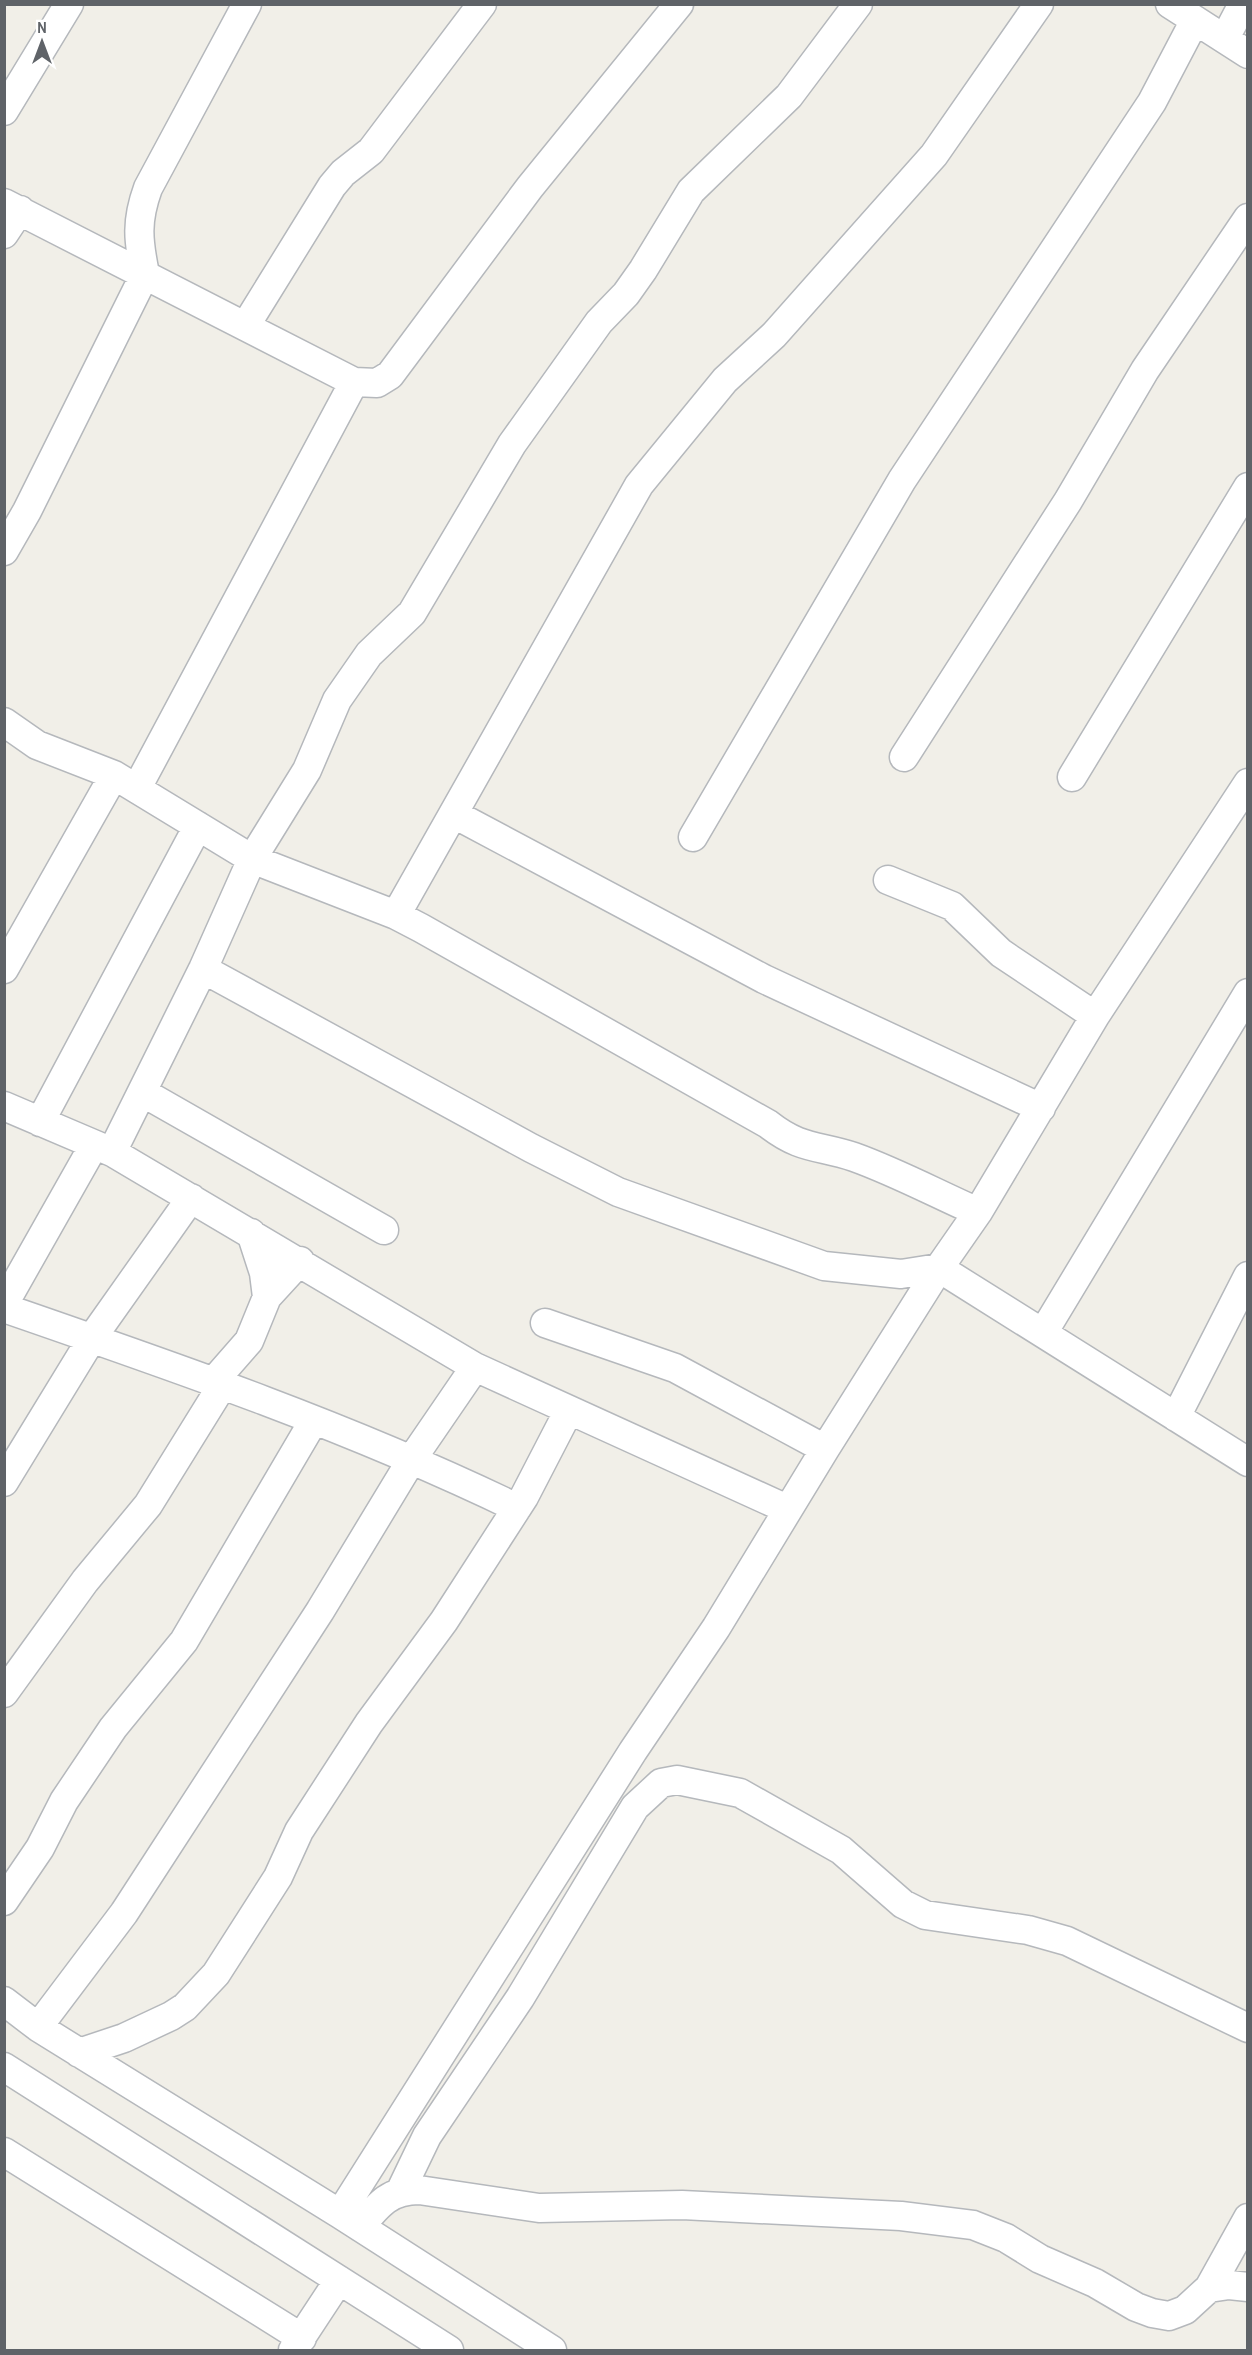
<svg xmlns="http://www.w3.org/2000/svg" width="1252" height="2355" font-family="'Archivo Narrow',sans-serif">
  <rect width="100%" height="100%" fill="#f1efe8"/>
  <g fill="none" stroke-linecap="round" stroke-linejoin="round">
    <!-- minor casing -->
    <g stroke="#b5b8bc" stroke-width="31">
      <path id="minor" d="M 1170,4 L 1248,54
        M 1225,38 L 1243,4
        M 4,111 L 69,4
        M 4,203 L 354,382 L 377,383 L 390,375 L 530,187 L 679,4
        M 4,234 L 20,210
        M 246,325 L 332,186 L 343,173 L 371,151 L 482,4
        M 4,551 L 27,511 L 145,274 C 138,240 136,221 148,188 L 247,4
        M 4,722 L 37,745 L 114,775 L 252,859 L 396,915 L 421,928 L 768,1124 C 801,1150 818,1145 854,1157 C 896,1172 937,1194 978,1212
        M 904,757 L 1068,501 L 1145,370 L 1248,218
        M 1072,777 L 1248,487
        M 137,788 L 354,382
        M 454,814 L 764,979 L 1041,1108
        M 693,837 L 902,480 L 1152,102 L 1195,20
        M 888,880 L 952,906 L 1001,953 L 1095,1016
        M 396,915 L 639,485 L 725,380 L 774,335 L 934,155 L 1039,4
        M 4,969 L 114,775
        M 203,969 L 531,1148 L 618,1192 L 824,1266 L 901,1274 L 939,1268 L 1248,1462
        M 142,1092 L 384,1230
        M 4,1106 L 112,1152 L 475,1367 L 787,1509
        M 40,1122 L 198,826
        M 112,1152 L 203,969 L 252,859 L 307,770 L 337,700 L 369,654 L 412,613 L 512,444 L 599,322 L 626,294 L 643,270 L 691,191 L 789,96 L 858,4
        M 251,1233 L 264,1273 L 267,1297
        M 4,1304 L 94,1145
        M 4,1308 C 178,1368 352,1428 517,1508
        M 545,1323 L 675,1368 L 825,1449
        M 1043,1333 L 1248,993
        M 214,1381 L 249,1341 L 267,1297 L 300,1261
        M 1176,1417 L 1248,1276
        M 4,1482 L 92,1338 L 191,1198
        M 4,1693 L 85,1581 L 148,1505 L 223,1384
        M 4,1901 L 40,1848 L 64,1801 L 113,1728 L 184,1641 L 314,1420
        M 4,2001 L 38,2027 L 340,2214 L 552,2350
        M 38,2027 L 124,1913 L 320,1611 L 412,1459 L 475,1367
        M 79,2053 L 124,2038 L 171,2016 L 185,2007 L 216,1974 L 278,1877 L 299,1831 L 369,1723 L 444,1621 L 524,1497 L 569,1410
        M 4,2067 L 449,2350
        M 4,2152 L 302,2338
        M 401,2190 L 427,2136 L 520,1998 L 635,1807 L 661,1783 L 677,1780 L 740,1793 L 841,1850 L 903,1904 L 925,1915 L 1028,1930 L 1067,1941 L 1248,2028
        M 340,2214 L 633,1751 L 716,1628 L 825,1449 L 939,1268 L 978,1212 L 1095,1016 L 1248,783
        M 360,2227 C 378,2205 389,2190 419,2190 L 539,2208 L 682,2205 L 901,2216 L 973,2225 L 1006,2238 L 1040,2259 L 1095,2283 L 1136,2307 L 1152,2313 L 1169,2316 L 1185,2310 L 1209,2288 L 1248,2218
        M 1209,2288 L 1229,2285 L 1248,2287
        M 293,2350 L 339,2280"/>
    </g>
    <!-- minor -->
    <use href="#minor" stroke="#fff" stroke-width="28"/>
  </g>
  <!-- border -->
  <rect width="1252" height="2355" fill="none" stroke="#5f6368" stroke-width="12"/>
  <!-- north arrow -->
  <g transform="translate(42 42)" stroke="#ffffff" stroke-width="4.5" paint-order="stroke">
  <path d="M0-4.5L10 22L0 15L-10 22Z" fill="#5f6368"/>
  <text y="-9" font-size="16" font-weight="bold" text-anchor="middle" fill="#5f6368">N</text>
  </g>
</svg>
